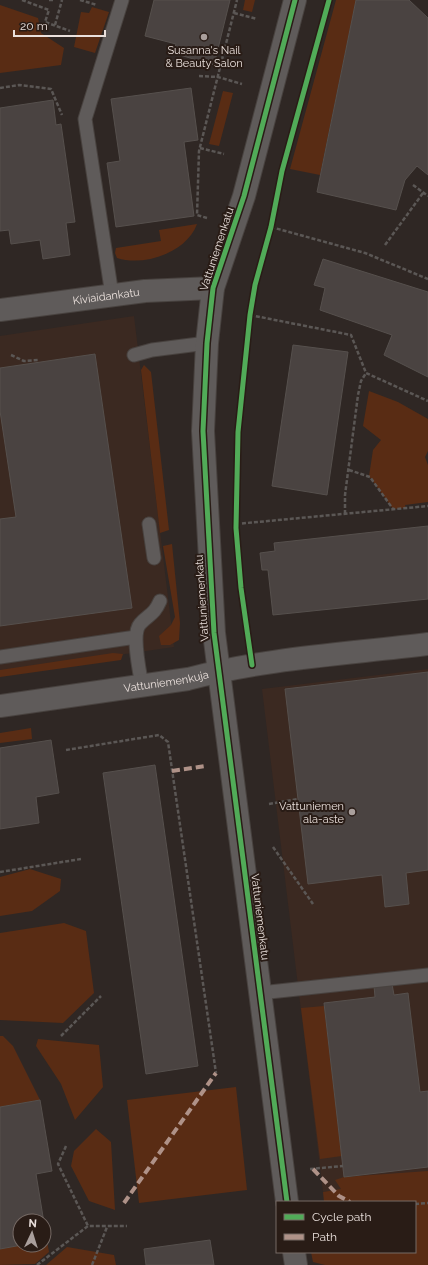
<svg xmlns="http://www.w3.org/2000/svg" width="428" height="1265" font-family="Raleway,sans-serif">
  <rect width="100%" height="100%" fill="#2f2724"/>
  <!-- built -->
  <path fill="#3b2921" d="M 134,316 L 174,647 L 0,672 L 0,336 Z
    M 428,669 L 428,1179 L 323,1192 L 262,689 Z"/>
  <!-- green -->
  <path fill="#592c14" d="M 245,0 L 255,0 L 252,12 L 243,10 Z
    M 336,0 L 356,0 L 320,175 L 290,169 Z
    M 0,5 L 38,18 L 41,33 L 64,48 L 61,65 L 0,73 Z
    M 92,7 L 109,12 L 95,53 L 74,47 L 81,12 L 89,13 Z
    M 223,91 L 233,93 L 219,146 L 209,144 Z
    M 197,224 C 187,252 145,267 117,258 L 115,253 L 116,248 L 161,241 L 159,230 Z
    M 144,365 L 151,372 L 169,530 L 160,533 L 141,370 Z
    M 369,391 L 398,402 L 428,419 L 428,451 L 425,457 L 428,465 L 428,502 L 405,505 L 406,508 L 393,509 L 369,476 L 373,450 L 381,440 L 363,426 Z
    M 172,544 L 180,623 L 179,640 L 170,645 L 161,645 L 159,636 L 171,625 L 175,617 L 163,546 Z
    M 113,653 L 123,654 L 121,660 L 0,677 L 0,670 Z
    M 31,728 L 32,739 L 0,743 L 0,733 Z
    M 30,869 L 61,879 L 60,891 L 32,911 L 0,916 L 0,877 Z
    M 64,923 L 86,931 L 94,993 L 63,1023 L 0,1020 L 0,933 Z
    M 324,1006 L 342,1156 L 320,1159 L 301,1008 Z
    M 0,1036 L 3,1036 L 13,1046 L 40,1100 L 0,1107 Z
    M 38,1039 L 99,1045 L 103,1087 L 75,1120 L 61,1084 L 36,1046 Z
    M 236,1087 L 247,1190 L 139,1203 L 127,1100 Z
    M 96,1129 L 111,1142 L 115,1210 L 89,1201 L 71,1166 L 74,1151 Z
    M 428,1171 L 428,1265 L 325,1265 L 313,1262 L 311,1252 L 415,1252 L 415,1202 L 324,1202 L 323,1192 L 341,1189 L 335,1180 L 344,1177 Z
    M 44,1241 L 47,1241 L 49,1252 L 35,1264 L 0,1265 L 0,1249 L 22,1245 L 44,1245 Z
    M 67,1247 L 114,1255 L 116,1265 L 46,1265 Z"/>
  <!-- building -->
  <path fill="#4a4341" stroke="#56504d" d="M 154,0 L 230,0 L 214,65 L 173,53 L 176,44 L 145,36 Z
    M 356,0 L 409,0 L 428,18 L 428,175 L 417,166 L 405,180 L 396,210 L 317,192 Z
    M 191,88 L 198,140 L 184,142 L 194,216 L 116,227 L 107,163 L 120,161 L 111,99 Z
    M 53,100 L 56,125 L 61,124 L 75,222 L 66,223 L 70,255 L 43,259 L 40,240 L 11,244 L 9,230 L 0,231 L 0,108 Z
    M 323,259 L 428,292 L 428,377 L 384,355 L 392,335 L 320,310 L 325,288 L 314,285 Z
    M 293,345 L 348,352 L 327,495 L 272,486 Z
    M 95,354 L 132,608 L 0,626 L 0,519 L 16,517 L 0,411 L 0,368 Z
    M 428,526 L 428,599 L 273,615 L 268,570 L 262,570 L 260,553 L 275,551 L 274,543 Z
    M 428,672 L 428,870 L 406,873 L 409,904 L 385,907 L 382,875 L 308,884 L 285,689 Z
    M 51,740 L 59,793 L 36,797 L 39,823 L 0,829 L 0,748 Z
    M 155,765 L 198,1066 L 146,1074 L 103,773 Z
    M 392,984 L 394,995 L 408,993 L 420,1092 L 428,1091 L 428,1167 L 344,1177 L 324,1003 L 375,997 L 374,986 Z
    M 40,1100 L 52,1171 L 36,1174 L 47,1241 L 44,1241 L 44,1221 L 20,1221 L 20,1245 L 22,1245 L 0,1249 L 0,1107 Z
    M 210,1240 L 214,1265 L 146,1265 L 144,1249 Z"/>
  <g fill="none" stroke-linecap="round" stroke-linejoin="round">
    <!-- service casing -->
    <g stroke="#48423f" stroke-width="15">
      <path id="service" d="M 112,295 L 85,119 L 122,0
        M 134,355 L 152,350 L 207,343
        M 149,524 L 154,558
        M 0,657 L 136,637
        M 142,686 C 140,673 131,634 140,624 C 149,614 154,615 160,601
        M 260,993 L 428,975"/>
    </g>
    <!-- minor casing -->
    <g stroke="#48423f" stroke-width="24">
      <g id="minor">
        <path id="s1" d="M 0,310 L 145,291 L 213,288"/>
        <path id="s2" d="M 0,706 L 188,679 C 266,658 348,654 428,644"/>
      </g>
    </g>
    <!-- tertiary casing -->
    <g stroke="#48423f" stroke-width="24">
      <path id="tertiary" d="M 287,1202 L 214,633 L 203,431 L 207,343 L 213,288 L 244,196 L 295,0
        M 294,1252 L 296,1265"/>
    </g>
    <!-- path -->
    <path stroke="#5b5755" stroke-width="2.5" stroke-dasharray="4 2" stroke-linecap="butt" d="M 22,0 L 49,10 L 45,22 L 70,31
      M 49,0 L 53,0
      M 80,0 L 97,5
      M 234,13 L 257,19
      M 55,25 L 62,0
      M 199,76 L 218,77 L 242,84
      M 0,88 L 19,85 L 51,89 L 62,115
      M 200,148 L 224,154
      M 413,185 L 428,196
      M 207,218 L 197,215 L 199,151 L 237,0
      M 271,227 L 365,253 L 428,279
      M 385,245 L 423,193
      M 250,315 L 351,335 L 366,373 L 428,401
      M 11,355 L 24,361 L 39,360
      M 349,470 L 370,477 L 393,509
      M 345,514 L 345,495 L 358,395 L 361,381 L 366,373
      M 236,524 L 428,506
      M 66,750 L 159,735 L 168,742 L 216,1073
      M 269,804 L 298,799
      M 273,847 L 313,904
      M 0,872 L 81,859
      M 61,1036 L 101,996
      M 66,1146 L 58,1164 L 88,1226
      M 310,1169 L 343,1166
      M 415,1204 L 428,1203
      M 37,1265 L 88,1226 L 127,1226
      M 92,1265 L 107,1227"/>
    <!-- service -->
    <use href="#service" stroke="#5f5b5a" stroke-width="13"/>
    <!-- minor -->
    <use href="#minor" stroke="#5f5b5a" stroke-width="22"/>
    <!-- tertiary -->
    <use href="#tertiary" stroke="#5f5b5a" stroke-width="22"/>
    <!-- quiet -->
    <path stroke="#af9288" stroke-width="4" stroke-dasharray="8 4" stroke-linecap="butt" d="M 172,771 L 206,766
      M 313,1169 L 339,1196 L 350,1202
      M 124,1203 L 216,1073"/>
    <!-- cycleway casing -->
    <g stroke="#291c16" stroke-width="8">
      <path id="cycleway" d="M 252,665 L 241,588 L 236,528 L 238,432 L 250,315 L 255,285 L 271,227 L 282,171 L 329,0
        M 287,1202 L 214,633 L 203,431 L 207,343 L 213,288 L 244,196 L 295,0"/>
    </g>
    <!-- cycleway -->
    <use href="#cycleway" stroke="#51ab58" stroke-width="5"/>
  </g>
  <!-- markers -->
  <g fill="#a99f9c" stroke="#291c16" stroke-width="1.5">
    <circle cx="204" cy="37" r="4"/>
    <circle cx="352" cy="812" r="4"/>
  </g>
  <g text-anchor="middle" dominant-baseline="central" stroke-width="4" stroke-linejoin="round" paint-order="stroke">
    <!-- poi labels -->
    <g font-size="11" fill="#eae0dc" stroke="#291c16">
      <text x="204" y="50">Susanna's Nail<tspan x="204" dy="13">&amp; Beauty Salon</tspan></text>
      <text x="344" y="806" text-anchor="end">Vattuniemen<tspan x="344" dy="13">ala-aste</tspan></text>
    </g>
    <!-- street labels -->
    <g font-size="11" fill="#eae0dc" stroke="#291c16">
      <text transform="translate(217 249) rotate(-72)">Vattuniemenkatu</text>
      <text stroke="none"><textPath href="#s1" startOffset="107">Kiviaidankatu</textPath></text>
      <text transform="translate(202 598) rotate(-94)">Vattuniemenkatu</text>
      <text stroke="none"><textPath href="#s2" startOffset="168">Vattuniemenkuja</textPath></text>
      <text transform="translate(260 917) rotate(83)">Vattuniemenkatu</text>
    </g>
  </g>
  <!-- legend -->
  <rect x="276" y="1201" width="140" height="52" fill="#291c16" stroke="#766a65"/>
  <rect x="284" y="1214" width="20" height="6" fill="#51ab58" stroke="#766a65"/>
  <text x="312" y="1221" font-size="12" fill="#eae0dc">Cycle path</text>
  <rect x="284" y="1234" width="20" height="6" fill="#af9288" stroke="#766a65"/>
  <text x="312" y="1241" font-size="12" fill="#eae0dc">Path</text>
  <!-- north arrow -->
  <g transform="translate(32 1233) rotate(4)"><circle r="19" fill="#291c16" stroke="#766a65"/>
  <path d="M0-3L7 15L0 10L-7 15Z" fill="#a99f9c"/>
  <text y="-6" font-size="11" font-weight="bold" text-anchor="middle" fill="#eae0dc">N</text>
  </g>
  <!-- scale -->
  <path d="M14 30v6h91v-6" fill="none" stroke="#eae0dc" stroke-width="2"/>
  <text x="20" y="30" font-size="12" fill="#eae0dc" stroke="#291c16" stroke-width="3" paint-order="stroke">20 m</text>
</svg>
